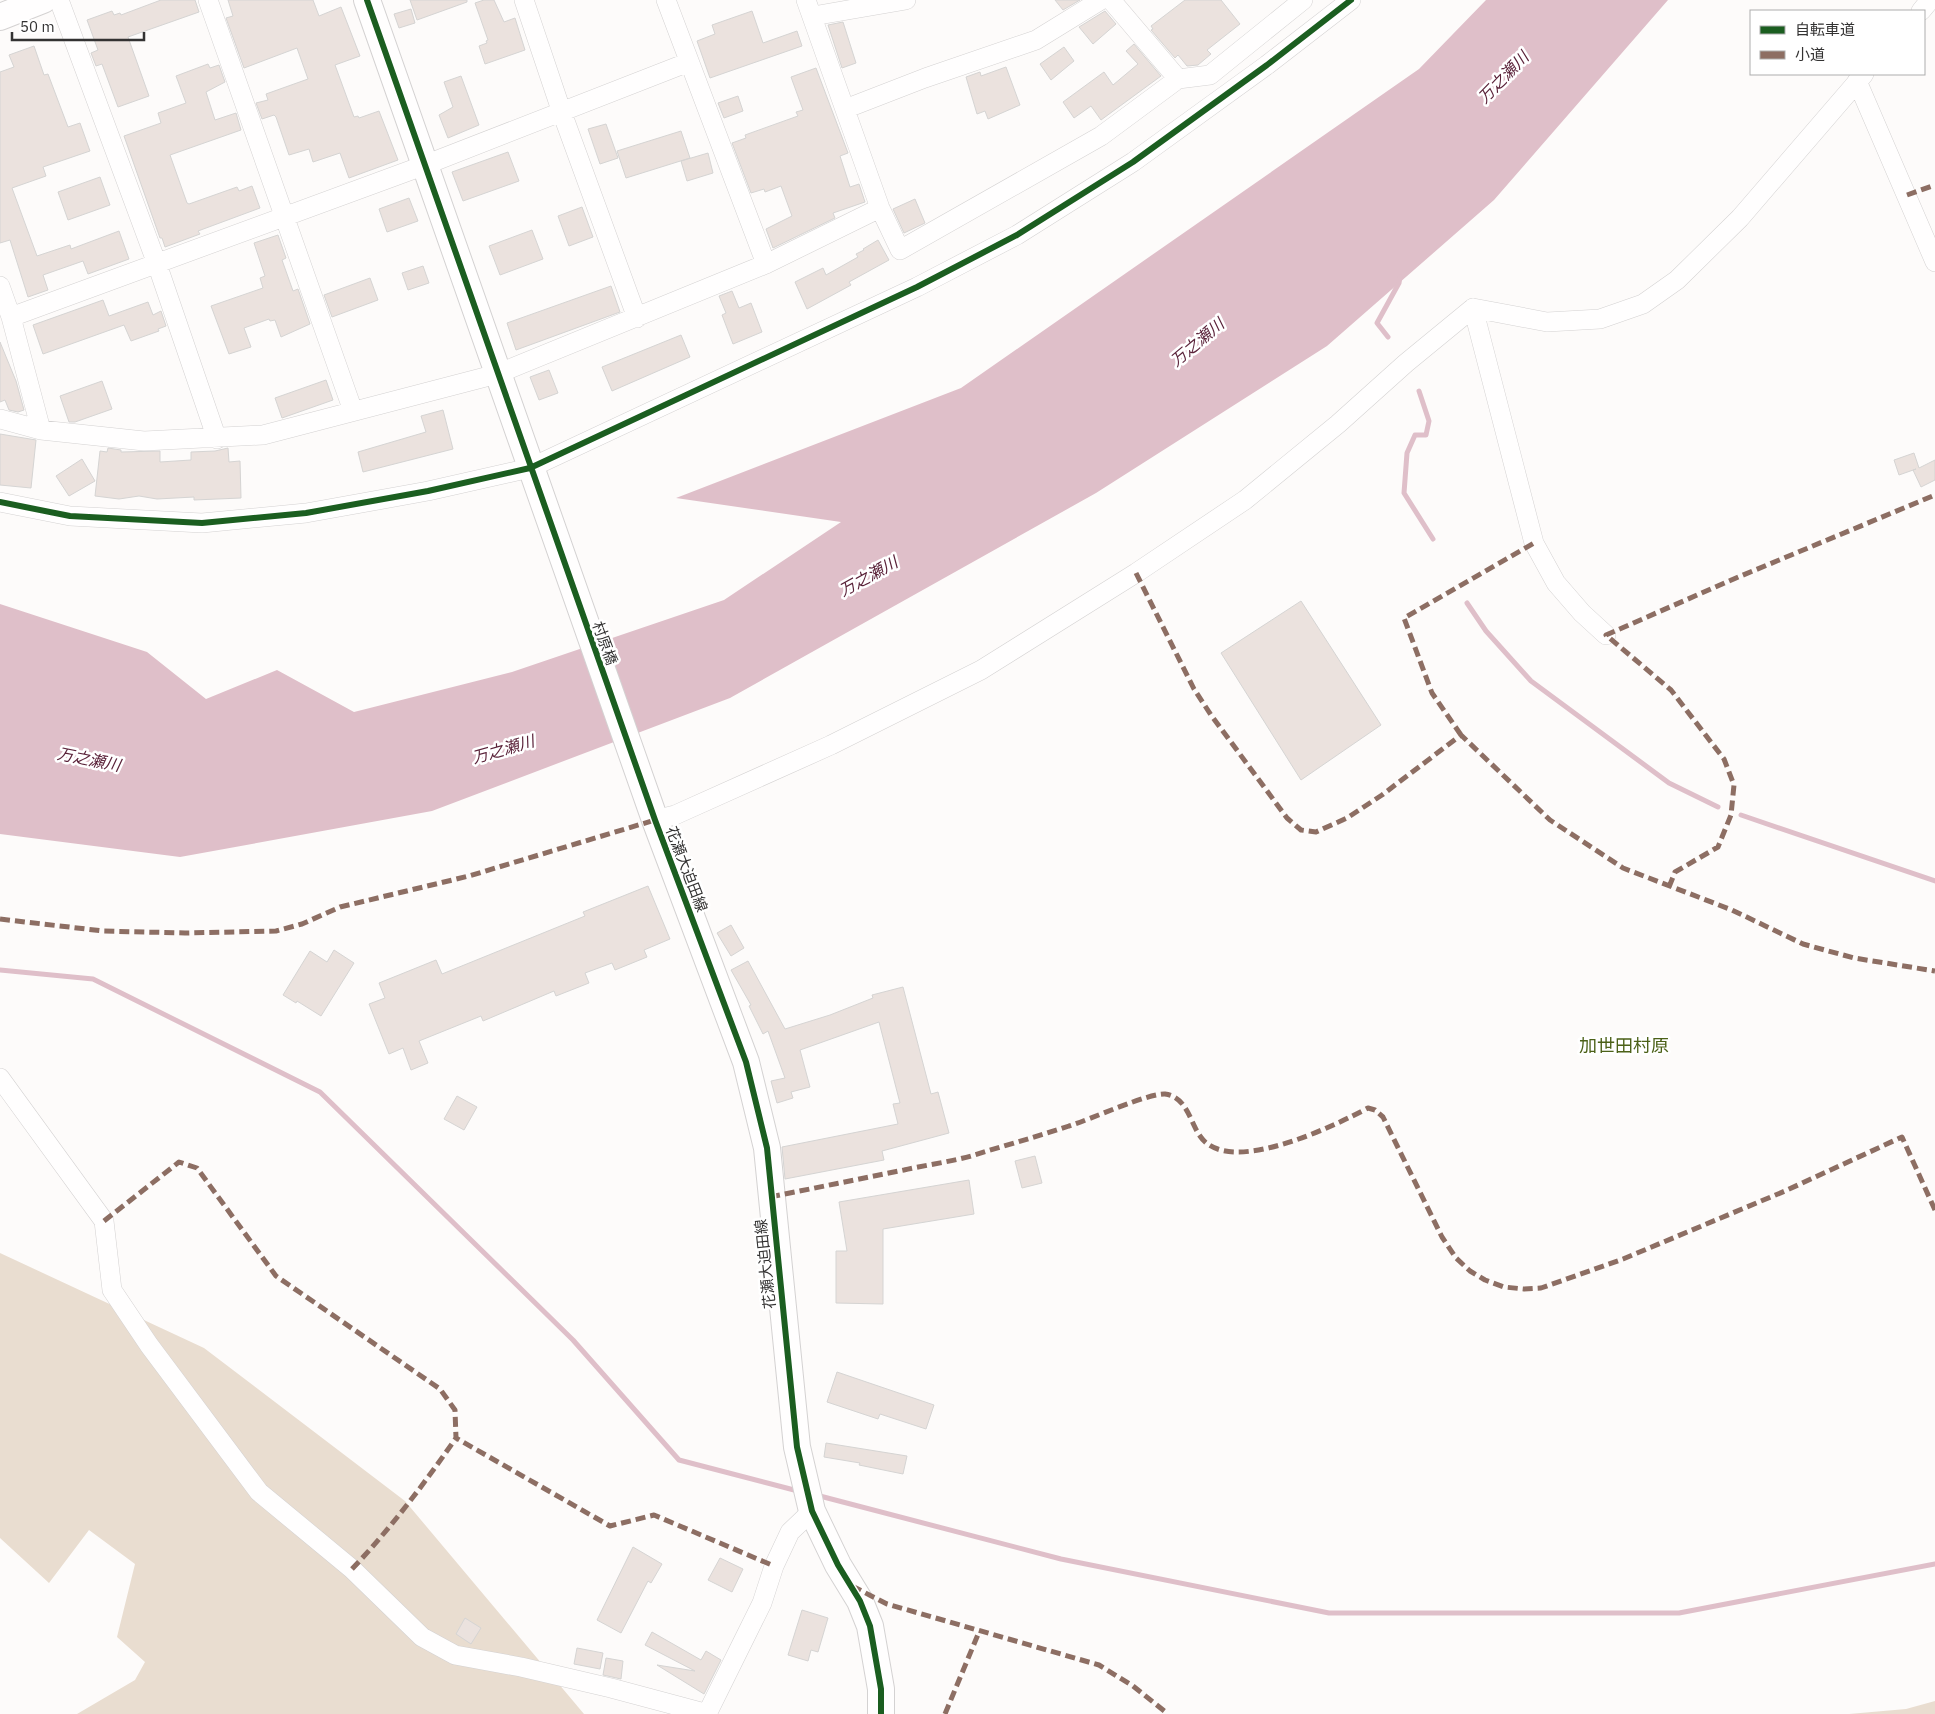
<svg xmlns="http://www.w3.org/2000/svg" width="1935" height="1714" font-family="'IBM Plex Sans','Noto Sans JP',sans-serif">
  <rect width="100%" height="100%" fill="#fdfbfa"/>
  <!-- green -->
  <path fill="#e9ddd0" d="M 0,1253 L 204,1348 L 405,1501 L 584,1714 L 77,1714 L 135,1680 L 145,1662 L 117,1637 L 135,1564 L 89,1530 L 49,1583 L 0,1538 Z
    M 1935,1701 L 1935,1714 L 1849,1714 L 1906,1709 Z"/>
  <!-- water -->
  <path fill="#dfbfc9" d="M 1486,0 L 1668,0 L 1494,200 L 1327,346 L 1096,493 L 730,698 L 432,811 L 180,857 L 0,834 L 0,604 L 147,652 L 206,699 L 277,670 L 354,712 L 512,672 L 724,600 L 841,522 L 676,498 L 961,388 L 1419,69 Z"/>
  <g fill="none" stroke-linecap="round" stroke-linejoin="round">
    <!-- stream -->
    <path stroke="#dfbfc9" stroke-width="5" d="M 1388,337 L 1377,323 L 1399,283 L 1400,277
      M 1419,391 L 1429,421 L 1426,435 L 1415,435 L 1407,453 L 1404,493 L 1433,539
      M 1467,603 L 1486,631 L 1531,681 L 1669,783 L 1718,807
      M 1741,815 L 1935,881
      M 0,970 L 93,979 L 320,1092 L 573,1340 L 679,1460 L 798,1491
      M 816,1495 L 1061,1559 L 1329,1613 L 1679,1613 L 1935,1564"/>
  </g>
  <!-- building -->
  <path fill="#ebe2de" stroke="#d5d4d3" d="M 161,0 L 195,0 L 199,12 L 128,37 L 149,96 L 118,107 L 102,64 L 96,66 L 91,53 L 98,50 L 87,20 L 112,11 L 114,15 L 120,13 L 121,15 Z
    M 228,0 L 313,0 L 319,16 L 341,7 L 360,56 L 335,65 L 354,117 L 358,116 L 359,118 L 379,111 L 398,160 L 349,178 L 340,153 L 313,162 L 309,149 L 289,155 L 276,117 L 274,115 L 262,119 L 256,103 L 268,100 L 266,94 L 308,79 L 297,48 L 244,68 L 226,18 L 233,16 Z
    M 410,0 L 467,0 L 467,2 L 417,20 Z
    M 484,0 L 494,0 L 504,22 L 515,18 L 525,50 L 485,64 L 479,46 L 487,43 L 486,41 L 488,40 L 475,3 Z
    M 1055,0 L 1080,0 L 1063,10 Z
    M 1185,0 L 1221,0 L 1240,24 L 1207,50 L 1211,54 L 1198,65 L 1187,66 L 1178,55 L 1175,58 L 1151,30 L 1153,29 L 1151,26 Z
    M 411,9 L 415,23 L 399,28 L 394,14 Z
    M 752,11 L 763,43 L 797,31 L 802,46 L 710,78 L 697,41 L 715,34 L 712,25 Z
    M 1105,11 L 1116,24 L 1093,44 L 1079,27 Z
    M 843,22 L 856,63 L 842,68 L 828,25 Z
    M 1134,44 L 1161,76 L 1101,120 L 1091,106 L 1074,118 L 1063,102 L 1104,72 L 1113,85 L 1138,64 L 1126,51 Z
    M 34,46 L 44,75 L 48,74 L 68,127 L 80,123 L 90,151 L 43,167 L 46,176 L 12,188 L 37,256 L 70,245 L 71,249 L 119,231 L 129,259 L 88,274 L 83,261 L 43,275 L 48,290 L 28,297 L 10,240 L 0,243 L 0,72 L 14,67 L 9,55 Z
    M 1064,47 L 1074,61 L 1051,80 L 1040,64 Z
    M 208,64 L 210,68 L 219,65 L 225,82 L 206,92 L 215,120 L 236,113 L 241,130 L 170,155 L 187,203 L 189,204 L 237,187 L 239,191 L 252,186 L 260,208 L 198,231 L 200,234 L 165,247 L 162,238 L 160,238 L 124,136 L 161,123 L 158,113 L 186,103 L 176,76 Z
    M 1006,67 L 1020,105 L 988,119 L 985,111 L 977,114 L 966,77 L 980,72 L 981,76 Z
    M 816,68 L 848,153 L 840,156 L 850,187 L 859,184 L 865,202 L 833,213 L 835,218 L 773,248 L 766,229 L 792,216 L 781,186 L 765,192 L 764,189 L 751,193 L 732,143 L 746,138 L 745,135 L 798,116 L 796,112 L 803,110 L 791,77 Z
    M 461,76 L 479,125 L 448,138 L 439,115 L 453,107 L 444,82 Z
    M 738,96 L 743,111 L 724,118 L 718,103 Z
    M 606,124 L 618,158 L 600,164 L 588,129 Z
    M 681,131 L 690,158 L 626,178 L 617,151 Z
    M 508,152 L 519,181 L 463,201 L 452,172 Z
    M 708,153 L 713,173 L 687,181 L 681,161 Z
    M 100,177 L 110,205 L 68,220 L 58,192 Z
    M 409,198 L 418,221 L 387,232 L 379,209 Z
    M 915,199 L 925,223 L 904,233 L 893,209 Z
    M 582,207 L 593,237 L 569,246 L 558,216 Z
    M 532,230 L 543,259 L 500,275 L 489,246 Z
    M 278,235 L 286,258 L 282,260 L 293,291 L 298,289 L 310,324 L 281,337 L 275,320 L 270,321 L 269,319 L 244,328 L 251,347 L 229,354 L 211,306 L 263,288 L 260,278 L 265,276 L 254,243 Z
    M 878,240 L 889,260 L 849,282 L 851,285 L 807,309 L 795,282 L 823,268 L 826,275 L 858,257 L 856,254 L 864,250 L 863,249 Z
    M 423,266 L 429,283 L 408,290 L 402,273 Z
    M 370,278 L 378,300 L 332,317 L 324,295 Z
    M 611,286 L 620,312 L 516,350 L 507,323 Z
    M 732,291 L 739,308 L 751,303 L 762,332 L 733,344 L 722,315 L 726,313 L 719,296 Z
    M 103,300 L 109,316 L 148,302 L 153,315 L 161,311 L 166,326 L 158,329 L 159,331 L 131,341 L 124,325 L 43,354 L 33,325 Z
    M 681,335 L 690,357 L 612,391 L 602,367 Z
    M 0,342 L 16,381 L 24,410 L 18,412 L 9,410 L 5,400 L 0,402 Z
    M 549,370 L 558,393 L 539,400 L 530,377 Z
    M 326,380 L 333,400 L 282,418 L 275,398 Z
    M 102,381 L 112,409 L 75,422 L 69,422 L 60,396 Z
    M 443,410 L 453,449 L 363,472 L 358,452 L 426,432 L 421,416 Z
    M 0,434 L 36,440 L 31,488 L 0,485 Z
    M 108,448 L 121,450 L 121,452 L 160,451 L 160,462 L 191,460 L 191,452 L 215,451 L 228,448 L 229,462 L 240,461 L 241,498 L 194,500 L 194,497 L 157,499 L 139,496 L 119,499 L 95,496 L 100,451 L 107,452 Z
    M 1914,453 L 1919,468 L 1935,460 L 1935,480 L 1921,487 L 1913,470 L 1916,469 L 1899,475 L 1894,460 Z
    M 82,459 L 95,481 L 69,496 L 56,476 Z
    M 1301,601 L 1381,725 L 1301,780 L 1221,653 Z
    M 648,886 L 670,939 L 644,950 L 647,957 L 615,970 L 612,963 L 585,973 L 589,983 L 556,996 L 554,991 L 483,1021 L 481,1016 L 419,1041 L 428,1063 L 411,1070 L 403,1048 L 389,1054 L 369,1004 L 385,998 L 379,983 L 436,960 L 442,974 L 585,916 L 583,912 Z
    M 731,925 L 744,948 L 731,956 L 717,933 Z
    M 334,950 L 354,963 L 321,1016 L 297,1001 L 296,1003 L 283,995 L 310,951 L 327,962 Z
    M 748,961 L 785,1029 L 830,1015 L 873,998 L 872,995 L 903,987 L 931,1094 L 938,1092 L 949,1133 L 882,1151 L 884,1160 L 785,1179 L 782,1147 L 898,1124 L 893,1104 L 900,1103 L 879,1022 L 800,1050 L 810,1087 L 791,1092 L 793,1098 L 777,1103 L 771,1081 L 785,1078 L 768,1031 L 763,1034 L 749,1006 L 751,1005 L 731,970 Z
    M 457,1096 L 477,1107 L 464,1130 L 444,1119 Z
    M 1035,1156 L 1042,1183 L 1022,1188 L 1015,1161 Z
    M 969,1180 L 974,1214 L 883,1229 L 883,1304 L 836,1303 L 836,1251 L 847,1251 L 839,1202 Z
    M 837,1372 L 934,1405 L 926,1429 L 880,1414 L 878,1419 L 827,1402 Z
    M 826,1443 L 907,1456 L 903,1474 L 859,1465 L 860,1463 L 824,1457 Z
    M 633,1547 L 662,1564 L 651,1583 L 648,1581 L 621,1633 L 597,1620 Z
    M 720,1558 L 743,1569 L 732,1592 L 708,1580 Z
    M 802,1610 L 828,1618 L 818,1652 L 811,1650 L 808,1661 L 788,1655 Z
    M 465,1618 L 481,1628 L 471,1644 L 456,1634 Z
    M 652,1632 L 701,1660 L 706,1651 L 721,1660 L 704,1694 L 657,1665 L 695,1671 L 645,1645 Z
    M 577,1648 L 603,1653 L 600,1669 L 574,1664 Z
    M 606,1658 L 623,1661 L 621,1679 L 603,1675 Z"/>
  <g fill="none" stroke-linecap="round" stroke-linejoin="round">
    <!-- street casing -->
    <g stroke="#d4d2d2" stroke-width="20">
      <path id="street" d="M 59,0 L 157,264 L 217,439
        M 208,0 L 353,411
        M 524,0 L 561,110 L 637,318
        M 666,0 L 766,264
        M 806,0 L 880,208 L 900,250 L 1101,136 L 1178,79 L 1210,75 L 1303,0
        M 1111,0 L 1178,79
        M 1921,11 L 1930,0
        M 813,16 L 906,0
        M 1857,81 L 1935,262
        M 845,109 L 925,78 L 1036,40 L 1101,0
        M 0,286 L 11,317 L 41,430
        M 1473,308 L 1547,322 L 1600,319 L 1643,304 L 1677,280 L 1740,218 L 1864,74
        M 1473,308 L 1534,543 L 1556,583 L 1582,613 L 1606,635
        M 11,317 L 425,165 L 689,62
        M 0,419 L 41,430 L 144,441 L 263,435 L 497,374 L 766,264 L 880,208
        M 0,502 L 70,516 L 202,523 L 306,513 L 428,491 L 530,468 L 917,287 L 1017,235 L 1133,162 L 1267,65 L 1351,0
        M 655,820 L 675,815 L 831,745 L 981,670 L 1136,573 L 1245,500 L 1338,424 L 1406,363 L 1473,308
        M 0,1078 L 104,1221 L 112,1290 L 149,1345 L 259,1492 L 352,1569 L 422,1637 L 455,1655 L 521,1667 L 611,1688 L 708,1714
        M 707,1714 L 762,1603 L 774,1566 L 790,1532 L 812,1511"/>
    </g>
    <!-- secondary casing -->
    <g stroke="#d4d2d2" stroke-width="28">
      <path id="secondary" d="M 367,0 L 655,820 L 746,1062 L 767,1148 L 797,1447 L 812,1511 L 838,1565 L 860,1601 L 870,1626 L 881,1689 L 881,1714
        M 0,17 L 43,0"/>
    </g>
    <!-- street -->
    <use href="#street" stroke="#fffefe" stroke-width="19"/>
    <!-- secondary -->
    <use href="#secondary" stroke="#fffefe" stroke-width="26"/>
    <!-- quiet -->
    <path stroke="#8d6e63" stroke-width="5" stroke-dasharray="10 5" stroke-linecap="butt" d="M 1907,195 L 1935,185
      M 1136,573 L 1194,689 L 1211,715 L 1287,818 L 1301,830 L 1316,832 L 1347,818 L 1382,795 L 1461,735 L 1550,820 L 1623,868 L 1732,910 L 1803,944 L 1854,958 L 1935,971
      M 1461,735 L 1432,693 L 1404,618 L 1534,543
      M 1669,887 L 1675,872 L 1718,847 L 1731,815 L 1734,785 L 1724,759 L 1671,690 L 1606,635 L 1736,578 L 1935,495
      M 0,919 L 103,931 L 185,933 L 276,931 L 302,924 L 340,907 L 469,876 L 655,820
      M 770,1197 C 815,1188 859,1179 904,1170 C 926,1165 949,1162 971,1156 C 1003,1146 1036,1137 1069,1126 C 1089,1120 1148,1093 1165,1094 C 1187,1097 1190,1122 1200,1136 C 1228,1178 1334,1126 1368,1108 L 1375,1110 L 1383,1117 L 1442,1237 L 1456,1258 L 1470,1271 L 1485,1280 L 1504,1287 L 1524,1289 L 1541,1288 L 1623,1259 L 1785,1191 L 1902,1137 L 1935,1210
      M 104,1221 L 179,1162 L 197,1168 L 276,1276 L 440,1389 L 455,1410 L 456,1438 L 610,1526 L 654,1515 L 774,1566
      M 352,1569 C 391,1528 424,1484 456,1438
      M 852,1586 L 887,1604 L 1099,1665 L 1133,1686 L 1168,1714
      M 945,1714 L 979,1632"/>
    <!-- cycleway casing -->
    <g stroke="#fff" stroke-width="9">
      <path id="cycleway" d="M 367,0 L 655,820 L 746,1062 L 767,1148 L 797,1447 L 812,1511 L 838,1565 L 860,1601 L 870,1626 L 881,1689 L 881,1714
        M 0,502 L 70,516 L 202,523 L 306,513 L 428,491 L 530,468 L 917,287 L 1017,235 L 1133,162 L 1267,65 L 1351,0"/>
    </g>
    <!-- cycleway -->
    <use href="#cycleway" stroke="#1b5e20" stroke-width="6"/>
  </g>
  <g text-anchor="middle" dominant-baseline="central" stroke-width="5" stroke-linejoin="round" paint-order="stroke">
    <!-- street labels -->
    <g font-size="15" fill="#333232" stroke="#fff">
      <text transform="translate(605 643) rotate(70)">村原橋</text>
      <text transform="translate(687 869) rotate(69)">花瀬大迫田線</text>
      <text transform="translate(765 1264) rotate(-96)">花瀬大迫田線</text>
    </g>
    <!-- water labels -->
    <g font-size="16" font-style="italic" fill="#5a2239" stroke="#fff">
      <text transform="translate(1503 77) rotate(-46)">万之瀬川</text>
      <text transform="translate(1197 342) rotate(-40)">万之瀬川</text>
      <text transform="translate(868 576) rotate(-29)">万之瀬川</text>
      <text transform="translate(503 749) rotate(-16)">万之瀬川</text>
      <text transform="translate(89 759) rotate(11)">万之瀬川</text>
    </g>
    <!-- quarter labels -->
    <g font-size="18" fill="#4c6118" stroke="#fff">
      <text x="1624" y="1045">加世田村原</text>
    </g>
  </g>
  <!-- legend -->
  <rect x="1750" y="10" width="175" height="65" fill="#ffffff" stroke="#adadad"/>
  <rect x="1760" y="26" width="25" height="8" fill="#1b5e20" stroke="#adadad"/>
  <text x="1795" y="35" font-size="15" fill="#333232">自転車道</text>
  <rect x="1760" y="51" width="25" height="8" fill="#8d6e63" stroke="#adadad"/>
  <text x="1795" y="60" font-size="15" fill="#333232">小道</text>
  <!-- scale -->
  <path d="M12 32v8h132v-8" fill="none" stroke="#333232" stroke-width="2.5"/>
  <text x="20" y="32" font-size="15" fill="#333232" stroke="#ffffff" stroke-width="4" paint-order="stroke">50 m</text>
</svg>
